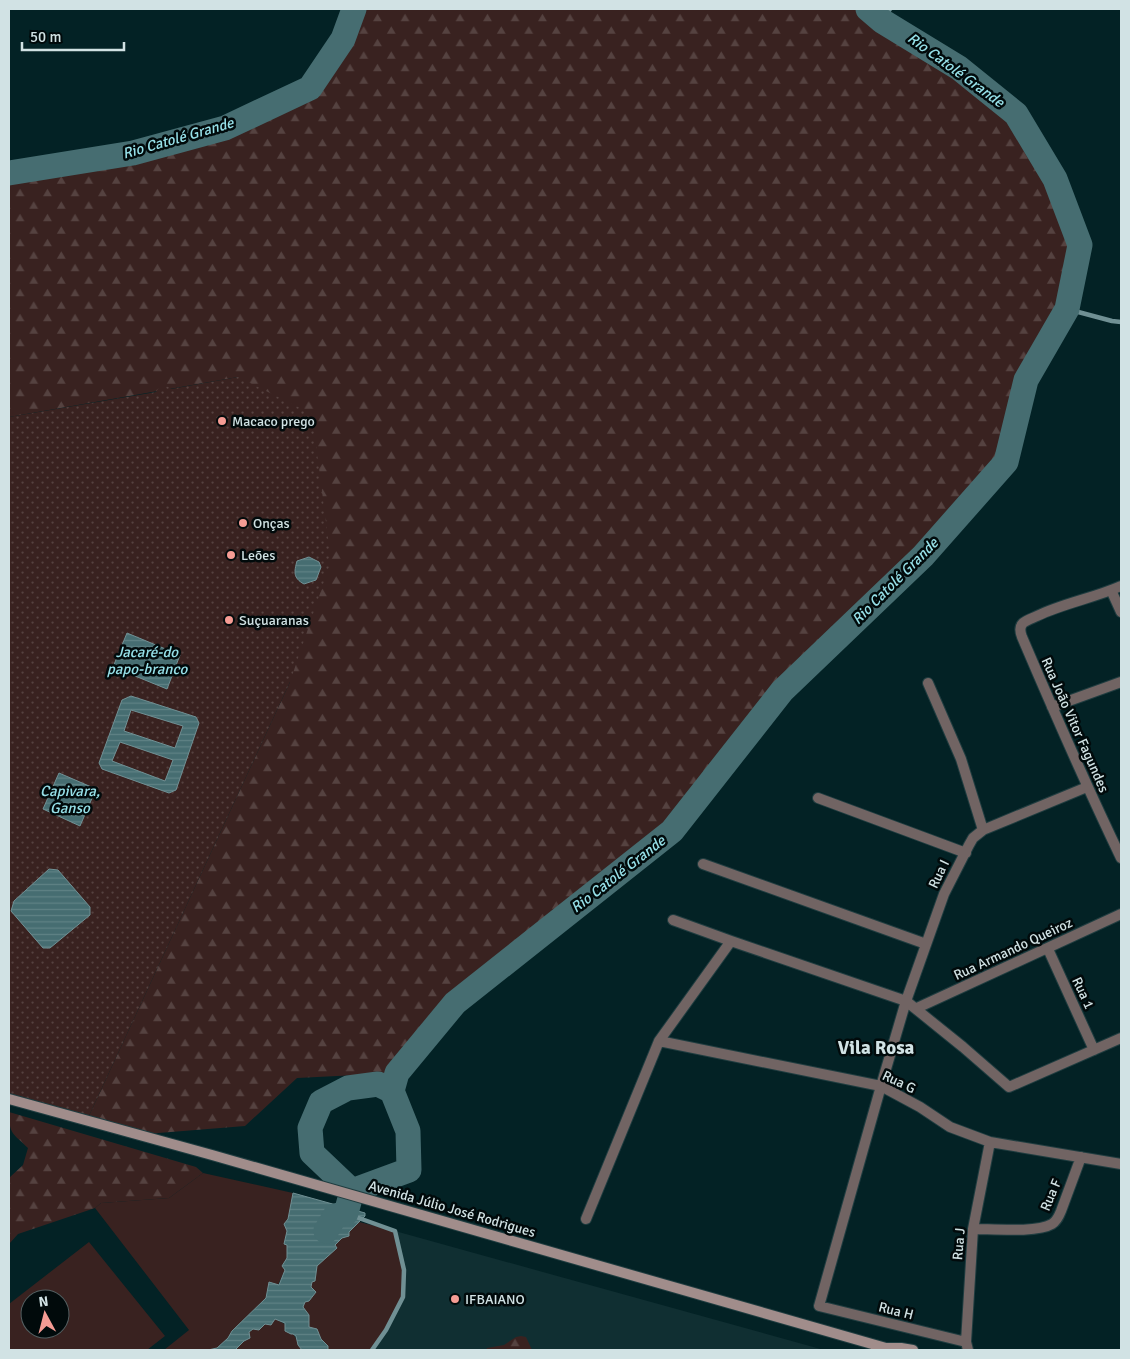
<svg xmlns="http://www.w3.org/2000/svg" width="1130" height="1359" font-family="Signika,sans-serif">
  <defs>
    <pattern id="forest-firs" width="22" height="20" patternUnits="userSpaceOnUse" patternTransform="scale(1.25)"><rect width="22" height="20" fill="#392220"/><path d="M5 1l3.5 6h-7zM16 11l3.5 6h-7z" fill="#554240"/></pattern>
    <pattern id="park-dots" width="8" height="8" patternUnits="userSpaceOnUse" patternTransform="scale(1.25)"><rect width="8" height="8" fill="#392220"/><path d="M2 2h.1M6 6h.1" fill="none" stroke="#554240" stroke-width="1.8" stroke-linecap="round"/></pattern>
    <pattern id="water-rules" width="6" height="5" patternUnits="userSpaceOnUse" patternTransform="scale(1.25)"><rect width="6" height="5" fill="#466d71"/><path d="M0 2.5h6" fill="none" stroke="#608285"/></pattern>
  </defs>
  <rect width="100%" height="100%" fill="#032225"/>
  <!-- built -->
  <path fill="#102f32" d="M 335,1216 L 395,1231 L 824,1350 L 227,1350 Z"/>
  <!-- grass -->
  <path fill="#392220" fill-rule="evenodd" d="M 203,1173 L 293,1193 L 288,1219 L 285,1224 L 287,1231 L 284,1243 L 287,1245 L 287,1258 L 282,1266 L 285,1270 L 278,1285 C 269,1289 267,1288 266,1298 L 232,1331 L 228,1338 L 217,1348 L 208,1350 L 164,1350 L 189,1330 L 95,1208 L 101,1203 L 169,1198 Z
    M 351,1220 L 395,1231 L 404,1267 L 403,1297 L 386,1330 L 372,1350 L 314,1350 L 300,1311 L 299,1271 Z
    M 89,1242 L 165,1336 L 147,1350 L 9,1350 L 9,1304 ZM 30,1299 L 60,1299 L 60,1329 L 30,1329 Z
    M 275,1319 C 292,1326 294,1336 302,1350 L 235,1350 L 244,1341 L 250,1338 L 248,1332 Z"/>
  <!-- forest -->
  <path fill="url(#forest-firs)" d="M 354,9 L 868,9 L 882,21 L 959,68 L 1016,114 L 1055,179 L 1080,245 L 1067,309 L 1026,380 L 1006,462 L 923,556 L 782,691 L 672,831 L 455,1003 L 397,1073 L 297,1078 L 245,1126 L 146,1134 L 88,1118 L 290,682 L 238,377 L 9,417 L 9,173 L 133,153 L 225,128 L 310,88 L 343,39 Z
    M 9,1112 L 196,1167 L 203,1173 L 169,1198 L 101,1203 L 95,1208 L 18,1234 L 9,1244 L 9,1178 L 23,1165 L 28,1148 C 13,1133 9,1135 9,1112 Z
    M 521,1336 L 526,1337 L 532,1350 L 486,1350 L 487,1348 L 504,1345 L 516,1337 Z"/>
  <!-- park -->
  <path fill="url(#park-dots)" d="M 238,377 L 312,414 L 331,561 L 290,682 L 88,1118 L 9,1096 L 9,417 L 156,392 C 159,385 166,384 171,389 Z"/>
  <!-- water -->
  <path fill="url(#water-rules)" stroke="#709094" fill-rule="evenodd" d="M 309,557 L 319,562 L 321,567 L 316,580 L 304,584 C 293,578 294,572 297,561 Z
    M 127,633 L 180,655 L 167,689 L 113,667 Z
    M 131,696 L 196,717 L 199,723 L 176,790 L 169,793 L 102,769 L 99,763 L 122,700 ZM 131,710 L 183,726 L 175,748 L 124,731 ZM 120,742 L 173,760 L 165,781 L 112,761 Z
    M 59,773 L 96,789 L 80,826 L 43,809 Z
    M 49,869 L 58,870 L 90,907 L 90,915 L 50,948 L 43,948 L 11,911 L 14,901 Z
    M 293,1193 L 365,1213 L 365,1216 L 349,1232 L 349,1236 L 342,1238 L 335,1245 L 337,1248 L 317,1266 L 315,1281 L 312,1282 L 311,1287 L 316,1292 L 309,1301 L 305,1302 L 303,1307 L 309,1315 L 309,1327 L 317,1329 L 321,1339 L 328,1346 L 328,1350 L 302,1350 L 298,1345 L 296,1336 L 293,1334 L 291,1334 L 285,1331 L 285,1323 L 275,1319 L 271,1325 L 265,1324 L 259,1330 L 253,1329 L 249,1332 L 250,1338 L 244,1341 L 235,1350 L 208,1350 L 217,1348 L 228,1338 L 232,1331 L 266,1298 L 269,1282 L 279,1285 L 285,1270 L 282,1266 L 287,1258 L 287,1245 L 284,1244 L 287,1231 L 284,1224 L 288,1219 Z"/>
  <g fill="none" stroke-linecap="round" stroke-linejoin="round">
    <!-- stream -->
    <path stroke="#709094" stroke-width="4.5" d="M 882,21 L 890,9
      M 1067,309 L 1112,321 L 1121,322
      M 356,1217 L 395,1231 L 404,1270 L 403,1297 L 386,1330 L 372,1350"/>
    <!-- river -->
    <path stroke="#466d71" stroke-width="25" d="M 9,173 L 133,153 L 225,128 L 310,88 L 343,39 L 354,9
      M 352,1191 L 312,1153 L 310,1128 L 321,1102 L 348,1088 L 378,1084 L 392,1091
      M 326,1231 L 335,1216 L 346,1213 L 352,1191 L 409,1170 L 408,1131 L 392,1091 L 397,1073 L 455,1003 L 672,831 L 782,691 L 923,556 L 1006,462 L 1026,380 L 1067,309 L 1080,245 L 1055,179 L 1016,114 L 959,68 L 882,21 L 868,9"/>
    <!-- street casing -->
    <g stroke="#203d40" stroke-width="12">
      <path id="street" d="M 1121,586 C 1094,598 1064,603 1037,616 C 1033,618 1027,620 1023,623 C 1019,627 1020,632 1022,637 C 1054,712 1086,785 1121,858
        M 1111,590 L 1121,612
        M 928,683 L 961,759 L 983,830
        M 1052,707 L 1121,682
        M 818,798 L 966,853
        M 703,864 L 926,944
        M 673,920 L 731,941 L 906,1001 L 963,1047 L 1009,1087 L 1121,1038
        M 1048,949 L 1094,1050
        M 917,1008 L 1121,914
        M 659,1041 L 881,1086 L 920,1107 L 950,1127 L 990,1142 L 1121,1164
        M 586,1219 L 659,1041 L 731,941
        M 973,1229 C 992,1229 1037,1233 1052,1224 C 1057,1221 1059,1216 1061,1211 L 1081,1157
        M 966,1342 L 819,1306 L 881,1086 L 906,1001 L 944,894 L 969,845 L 973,838 L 983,830 L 1087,787
        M 968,1350 L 966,1342 L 973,1229 L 990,1142"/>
    </g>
    <!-- secondary casing -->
    <g stroke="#203d40" stroke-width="12">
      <path id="secondary" d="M 9,1099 L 212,1155 L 886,1348 L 901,1348 L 913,1350"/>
    </g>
    <!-- street -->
    <use href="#street" stroke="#716463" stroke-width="10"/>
    <!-- secondary -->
    <use href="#secondary" stroke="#a18d8b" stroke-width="10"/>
  </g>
  <!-- markers -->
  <g fill="#f59c94" stroke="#010a0b" stroke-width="2">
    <circle cx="222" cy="421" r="5"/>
    <circle cx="243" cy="523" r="5"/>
    <circle cx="231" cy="555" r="5"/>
    <circle cx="229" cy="620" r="5"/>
    <circle cx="455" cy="1299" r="5"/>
  </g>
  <g text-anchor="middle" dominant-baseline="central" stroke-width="5" stroke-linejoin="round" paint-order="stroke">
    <!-- poi labels -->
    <g font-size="14" fill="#d1e2e4" stroke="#010a0b" text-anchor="start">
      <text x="232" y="421">Macaco prego</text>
      <text x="253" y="523">Onças</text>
      <text x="241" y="555">Leões</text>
      <text x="239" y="620">Suçuaranas</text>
      <text x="465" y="1299">IFBAIANO</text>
    </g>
    <!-- street labels -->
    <g font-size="14" fill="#d1e2e4" stroke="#010a0b">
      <text transform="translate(1075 725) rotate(66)">Rua João Vitor Fagundes</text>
      <text transform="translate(939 874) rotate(-64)">Rua I</text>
      <text transform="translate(1013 949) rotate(-25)">Rua Armando Queiroz</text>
      <text transform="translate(1083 993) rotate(65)">Rua 1</text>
      <text transform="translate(899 1082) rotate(25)">Rua G</text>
      <text transform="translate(1051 1195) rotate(-67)">Rua F</text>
      <text transform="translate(452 1209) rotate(16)">Avenida Júlio José Rodrigues</text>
      <text transform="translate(959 1244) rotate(-85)">Rua J</text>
      <text transform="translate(896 1311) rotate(14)">Rua H</text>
    </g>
    <!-- water labels -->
    <g font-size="15" font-style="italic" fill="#96e0e8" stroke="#010a0b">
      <text transform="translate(956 70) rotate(36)">Rio Catolé Grande</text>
      <text transform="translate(178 138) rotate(-16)">Rio Catolé Grande</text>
      <text transform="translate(895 581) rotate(-45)">Rio Catolé Grande</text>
      <text x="147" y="652">Jacaré-do<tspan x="147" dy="17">papo-branco</tspan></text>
      <text x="70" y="791">Capivara,<tspan x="70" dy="17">Ganso</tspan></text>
      <text transform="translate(618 874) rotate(-38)">Rio Catolé Grande</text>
    </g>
    <!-- district labels -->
    <g font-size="19" font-weight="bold" fill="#d1e2e4" stroke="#010a0b">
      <text x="876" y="1048">Vila Rosa</text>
    </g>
  </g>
  <!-- border -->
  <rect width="1130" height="1359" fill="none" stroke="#d1e2e4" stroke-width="20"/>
  <!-- north arrow -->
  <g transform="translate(45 1314) rotate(353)"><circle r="24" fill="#010a0b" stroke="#546062"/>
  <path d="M0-4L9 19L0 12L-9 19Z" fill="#f59c94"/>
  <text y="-8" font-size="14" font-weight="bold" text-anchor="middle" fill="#d1e2e4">N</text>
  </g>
  <!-- scale -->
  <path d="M22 42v8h102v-8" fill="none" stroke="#d1e2e4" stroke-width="2.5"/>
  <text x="30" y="42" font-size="15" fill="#d1e2e4" stroke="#010a0b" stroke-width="4" paint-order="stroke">50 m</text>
</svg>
